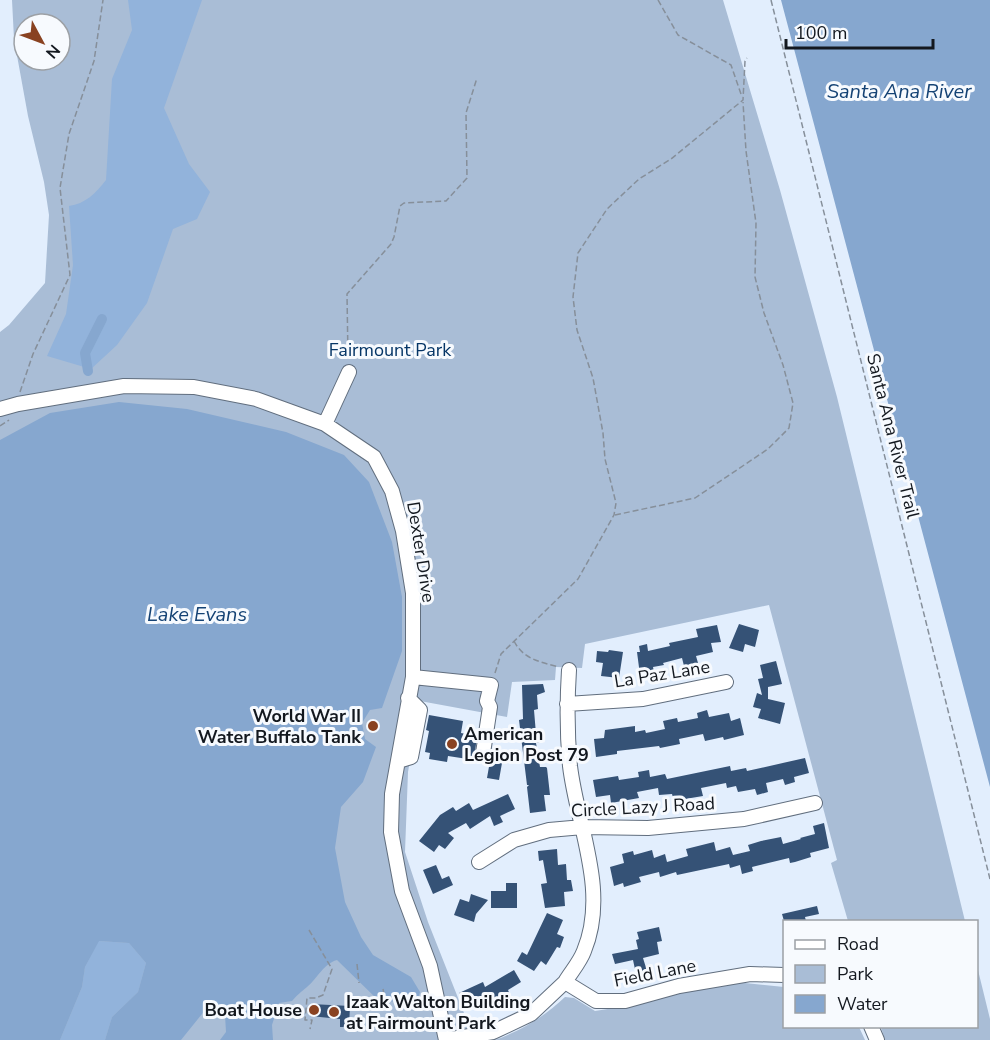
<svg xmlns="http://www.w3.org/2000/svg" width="990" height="1040" font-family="'Nunito Sans',sans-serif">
  <rect width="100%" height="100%" fill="#e2eefd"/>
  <!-- green -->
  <path fill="#a9bdd6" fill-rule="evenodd" d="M 12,0 L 723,0 L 780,190 L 837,397 L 965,921 L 848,921 L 831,863 L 837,860 L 769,605 L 585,644 L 582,668 L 556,667 L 555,680 L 512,682 L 507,717 L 420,701 L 408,772 L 405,852 L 428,922 L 464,1013 L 470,1020 L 470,1040 L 0,1040 L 0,332 L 9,325 L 45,283 L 49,215 L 44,182 L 28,116 L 14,39 ZM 24,24 L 60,24 L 60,60 L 24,60 Z
    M 977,966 L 990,1019 L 990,1040 L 885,1040 L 881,1027 L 976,1026 Z
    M 726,981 L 784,987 L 784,1026 L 859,1027 L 865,1040 L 495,1040 C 522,1030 544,1017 565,997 L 574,998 L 595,1011 L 639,1004 Z"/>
  <!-- forest -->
  <path fill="#92b3db" d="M 128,0 L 202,0 L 164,108 L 189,164 L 210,192 L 197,219 L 173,229 L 147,303 L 117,345 L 91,369 L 47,356 L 66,314 L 73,265 L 69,206 C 85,204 96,193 106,180 L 112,79 L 132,30 Z
    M 98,941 L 129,943 L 146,963 L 138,992 L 112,1017 L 105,1040 L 60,1040 L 82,987 L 85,967 Z"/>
  <!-- water -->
  <path fill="#86a7cf" d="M 781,0 L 990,0 L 990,787 Z
    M 119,402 L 187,409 L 286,432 L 344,455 L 369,482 L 392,542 L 402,597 L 402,651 L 382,708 L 370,710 L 362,723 L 365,739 L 376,747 L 363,782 L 341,807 L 335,848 L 345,902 L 361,937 L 373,955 L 411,977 L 420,992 L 417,1002 L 379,1001 L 337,960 C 323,964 318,978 307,987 C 301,992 297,995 292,1001 L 279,1003 L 272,1025 L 273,1040 L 220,1040 L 226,1032 L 225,1015 L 219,1006 L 210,1004 L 181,1040 L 105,1040 L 112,1017 L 138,992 L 146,963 L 129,943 L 99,941 L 85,967 L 82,987 L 60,1040 L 0,1040 L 0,440 L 50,413 Z"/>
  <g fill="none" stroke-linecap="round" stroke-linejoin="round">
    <!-- canal -->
    <path stroke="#86a7cf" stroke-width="10" d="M 88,371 L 85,353 L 102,319"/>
  </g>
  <!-- building -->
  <path fill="#355276" d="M 739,624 L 759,630 L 755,647 L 745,644 L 743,652 L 729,648 Z
    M 717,625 L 721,642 L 711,643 L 713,652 L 696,656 L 698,663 L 684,666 L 682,658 L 663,663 L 664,665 L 653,667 L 654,672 L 640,675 L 637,652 L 640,652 L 639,646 L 647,644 L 648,651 L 670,646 L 669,643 L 698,637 L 696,629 Z
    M 609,650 L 623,652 L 619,678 L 601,676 L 603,663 L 596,662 L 597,651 L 608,652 Z
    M 776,661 L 782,684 L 768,687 L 768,699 L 785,703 L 780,724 L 758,718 L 761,709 L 753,707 L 757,693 L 762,695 L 758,679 L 763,678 L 760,665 Z
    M 543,684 L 545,692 L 537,695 L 538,709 L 534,710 L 536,734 L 543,733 L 544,742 L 536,743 L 540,767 L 546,767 L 547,768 L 550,795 L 544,795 L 546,811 L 530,813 L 527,787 L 529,785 L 527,785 L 519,720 L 523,719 L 522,685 Z
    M 707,710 L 709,717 L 729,713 L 731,721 L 740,718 L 744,735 L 724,740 L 723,737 L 705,741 L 703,734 L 679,739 L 680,744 L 660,748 L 659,746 L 617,751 L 617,754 L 596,757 L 594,739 L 604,738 L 605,730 L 635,726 L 635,732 L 645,730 L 646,733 L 665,729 L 663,721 L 677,718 L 678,722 L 698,718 L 697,713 Z
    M 429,715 L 463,721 L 461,733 L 477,736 L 474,760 L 448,756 L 447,762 L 429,759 L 430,753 L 425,752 L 429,731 L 426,730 Z
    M 805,758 L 809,773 L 794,777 L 795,782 L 785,785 L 783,779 L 766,783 L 768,792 L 757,795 L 755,789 L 738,792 L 736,786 L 727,788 L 726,783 L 701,788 L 703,796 L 691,798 L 674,801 L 672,794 L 659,795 L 658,788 L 637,792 L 639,798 L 611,803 L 610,795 L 596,797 L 593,780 L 618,776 L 619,780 L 639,777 L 638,772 L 649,770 L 650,777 L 665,774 L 667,779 L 730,766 L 731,771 L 746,768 L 747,771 Z
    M 490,761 L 502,763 L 499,780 L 487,778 Z
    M 508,794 L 515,809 L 500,816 L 503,822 L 494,826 L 490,816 L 470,829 L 466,823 L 448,833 L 454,838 L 445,849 L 439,845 L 434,852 L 419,841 L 440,815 L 453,807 L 456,811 L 469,803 L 473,810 Z
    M 824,823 L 829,848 L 810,853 L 811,857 L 795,862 L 790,863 L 789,858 L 752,867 L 753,871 L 742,874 L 740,865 L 730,868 L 729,864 L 677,875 L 676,872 L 660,877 L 659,872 L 639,877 L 641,882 L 624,887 L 623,883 L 614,886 L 610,867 L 624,863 L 622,854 L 633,851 L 634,855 L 652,850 L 654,858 L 665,854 L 667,862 L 688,856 L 686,849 L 714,842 L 716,851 L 730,847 L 733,855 L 750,851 L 748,845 L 761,841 L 781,837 L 783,844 L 801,839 L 800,838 L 815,834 L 813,826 Z
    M 557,849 L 558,865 L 566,864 L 567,880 L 571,880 L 573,891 L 564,892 L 565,906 L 545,908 L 541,884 L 547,883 L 543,860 L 539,861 L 538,851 Z
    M 436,865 L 442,879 L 449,876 L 453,885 L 433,894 L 423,870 Z
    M 506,883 L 517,883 L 517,908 L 491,908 L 491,891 L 506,891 Z
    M 471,894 L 488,900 L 476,914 L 474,922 L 454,915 L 460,899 L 469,902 Z
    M 817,906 L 819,914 L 805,917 L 806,921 L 784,921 L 782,914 Z
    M 547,913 L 563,920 L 557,934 L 564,937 L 560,948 L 557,947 L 546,965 L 541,961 L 534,971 L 517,961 L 522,952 L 527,955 Z
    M 659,927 L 662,941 L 657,942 L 659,954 L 643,958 L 647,971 L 636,974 L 633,960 L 615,964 L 612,954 L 638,949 L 636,940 L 639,939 L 637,932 Z
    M 514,970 L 521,982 L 508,990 L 511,997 L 484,1010 L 478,1001 L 465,1007 L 459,993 L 483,982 L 485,987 Z
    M 311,1004 L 350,1006 L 349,1027 L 340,1027 L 340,1019 L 310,1016 Z"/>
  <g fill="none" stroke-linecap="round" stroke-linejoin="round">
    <!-- minor casing -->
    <g stroke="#616e7e" stroke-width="16">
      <path id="minor" d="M 0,409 L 18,404 L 124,386 L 194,387 L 256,399 L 325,424 L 374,457 L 392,491 L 403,531 L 413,593 L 413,677 L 392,794 L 391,832 L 402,891 L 430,966 L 446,1040
        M 325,424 L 349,372
        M 413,677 L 491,685 L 487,701 L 490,707 L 483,753
        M 567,704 L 643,699 L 726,682
        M 398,761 L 411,757 L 420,710 L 408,698
        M 479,862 L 514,840 L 549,830 L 583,827 L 648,828 L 744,819 L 815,803
        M 565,982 C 571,972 580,962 584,951 C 609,891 577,826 570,766 C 567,734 567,701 569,670
        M 871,1026 L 877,1040
        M 446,1040 L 493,1032 L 531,1014 L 565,982 L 596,1001 L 625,1001 L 679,986 L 750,974 L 784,975"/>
    </g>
    <!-- path -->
    <path stroke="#868f9a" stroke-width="1.5" stroke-dasharray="6 3" stroke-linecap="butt" d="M 658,0 L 678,35 L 731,65 L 742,97
      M 771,0 L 990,879
      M 348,359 L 347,294 L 391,244 L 394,237 L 400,206 L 404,203 L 446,201 L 467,178 L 466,113 L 477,78
      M 20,392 L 33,354 L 70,275 L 60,188 L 69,134 L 94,61 L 103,0
      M 0,426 L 9,420
      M 615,515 L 695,498 L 768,449 L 789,428 L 793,403 L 783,365 L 764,313 L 755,277 L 756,223 L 746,151 L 743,102
      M 514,641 C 523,659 540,662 559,667
      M 495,673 L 501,654 L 578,579 L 614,515 L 616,503 L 605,459 L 603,433 L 593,378 L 577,330 L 573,297 L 578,253 L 607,209 L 639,179 L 671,159 L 743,100 L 745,61 L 747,58
      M 309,930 L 332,969 L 323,995 L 316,998 L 307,998 L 305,1020 L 312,1020 L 310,1029
      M 357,964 L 359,983
      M 383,989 L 385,999"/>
    <!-- minor -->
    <use href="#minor" stroke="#fff" stroke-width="14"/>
  </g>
  <!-- markers -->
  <g fill="#894221" stroke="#f7fafe" stroke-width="2">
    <circle cx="373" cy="726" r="6"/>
    <circle cx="452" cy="744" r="6"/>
    <circle cx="314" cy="1010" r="6"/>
    <circle cx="334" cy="1012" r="6"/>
  </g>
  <g text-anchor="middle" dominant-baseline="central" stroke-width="6" stroke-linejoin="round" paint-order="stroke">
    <!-- park labels -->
    <g font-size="18" fill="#053566" stroke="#f7fafe">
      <text x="390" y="350">Fairmount Park</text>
    </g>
    <!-- street labels -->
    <g font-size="18" fill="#13181f" stroke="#f7fafe">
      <text transform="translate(893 436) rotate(76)">Santa Ana River Trail</text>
      <text transform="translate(421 552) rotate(81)">Dexter Drive</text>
      <text transform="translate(662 674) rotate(-9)">La Paz Lane</text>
      <text transform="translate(643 807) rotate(-3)">Circle Lazy J Road</text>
      <text transform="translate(655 973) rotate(-11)">Field Lane</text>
    </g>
    <!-- poi labels -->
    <g font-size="18" font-weight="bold" fill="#13181f" stroke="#f7fafe" text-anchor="end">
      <text x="361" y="716">World War II<tspan x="361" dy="21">Water Buffalo Tank</tspan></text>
      <text x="464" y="734" text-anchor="start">American<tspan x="464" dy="21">Legion Post 79</tspan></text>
      <text x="346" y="1002" text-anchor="start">Izaak Walton Building<tspan x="346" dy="21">at Fairmount Park</tspan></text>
      <text x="302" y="1010">Boat House</text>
    </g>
    <!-- water labels -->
    <g font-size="20" font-style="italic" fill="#144274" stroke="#f7fafe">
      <text x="899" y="91">Santa Ana River</text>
      <text x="197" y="614">Lake Evans</text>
    </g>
  </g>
  <!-- legend -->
  <rect x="783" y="920" width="195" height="108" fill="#f7fafe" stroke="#9ca0a5" stroke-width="1.5"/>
  <rect x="795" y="940" width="30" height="9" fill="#ffffff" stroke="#9ca0a5" stroke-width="1.5"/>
  <text x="837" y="950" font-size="18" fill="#13181f">Road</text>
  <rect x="795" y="965" width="30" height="18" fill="#a9bdd6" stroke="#9ca0a5" stroke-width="1.5"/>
  <text x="837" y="980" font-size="18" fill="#13181f">Park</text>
  <rect x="795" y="995" width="30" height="18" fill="#86a7cf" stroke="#9ca0a5" stroke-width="1.5"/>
  <text x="837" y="1010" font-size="18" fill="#13181f">Water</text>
  <!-- north arrow -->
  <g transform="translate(42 42) rotate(131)"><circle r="28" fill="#f7fafe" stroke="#9ca0a5" stroke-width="1.5"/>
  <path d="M0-4.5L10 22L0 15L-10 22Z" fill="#894221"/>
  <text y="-9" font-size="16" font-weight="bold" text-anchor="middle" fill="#13181f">N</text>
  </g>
  <!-- scale -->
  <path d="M786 39v9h147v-9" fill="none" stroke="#13181f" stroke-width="3"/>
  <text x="795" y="39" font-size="18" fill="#13181f" stroke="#f7fafe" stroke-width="4.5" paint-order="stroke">100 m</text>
</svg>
